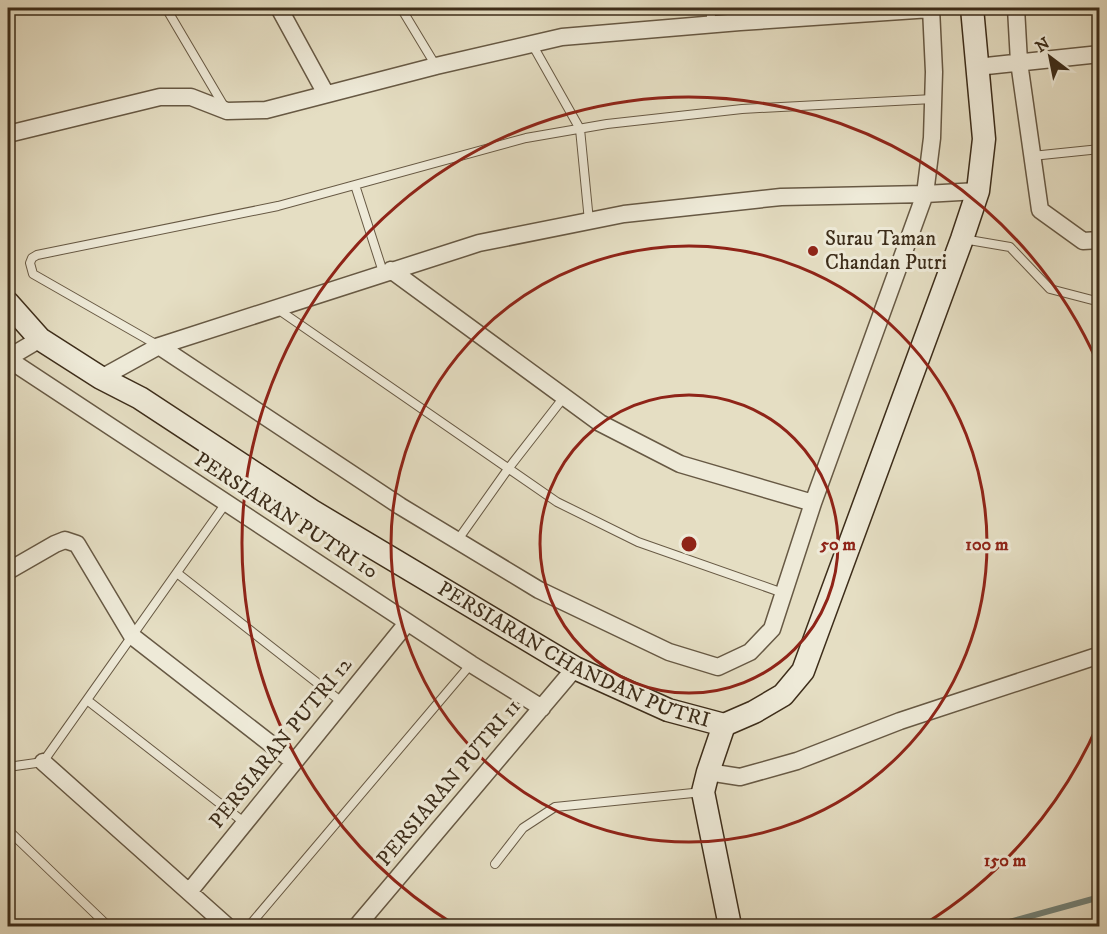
<svg xmlns="http://www.w3.org/2000/svg" width="1107" height="934" font-family="'IM FELL DW Pica',serif">
  <rect width="100%" height="100%" fill="#e5dec3"/>
  <filter id="stains"><feTurbulence type="fractalNoise" baseFrequency=".00333" numOctaves="4"/><feColorMatrix values="0 0 0 0 .2 0 0 0 0 .09 0 0 0 0 .02 0 0 0 .5 -.17"/></filter>
  <radialGradient id="worn" r=".72"><stop offset=".6" stop-color="#630" stop-opacity="0"/><stop offset="1" stop-color="#630" stop-opacity=".3"/></radialGradient>
  <g fill="none" stroke-linecap="round" stroke-linejoin="round">
    <!-- stream -->
    <path stroke="#728279" stroke-width="6" d="M 995,926 L 1100,897"/>
    <!-- lane casing -->
    <g stroke="#675944" stroke-width="10">
      <path id="lane" d="M 166,8 L 225,108
        M 401,8 L 436,66
        M 710,8 L 712,24
        M 532,44 L 580,129 L 589,221
        M 1032,156 L 1100,149
        M 355,185 L 383,272
        M 963,239 L 1010,247 L 1050,289 L 1100,302
        M 276,308 L 557,502 L 638,542 L 783,593
        M 159,346 L 33,274 L 30,263 L 32,258 L 37,255 L 278,206 L 526,138 L 607,124 L 742,109 L 933,99
        M 457,541 L 508,469 L 564,397
        M 177,573 L 343,703
        M 87,700 L 245,823
        M 8,767 L 43,762 L 226,503
        M 8,830 L 108,926
        M 495,864 L 523,828 L 555,807 L 703,792
        M 249,926 L 471,664"/>
    </g>
    <!-- street casing -->
    <g stroke="#675944" stroke-width="19">
      <path id="street" d="M 279,8 L 326,94
        M 1016,8 L 1019,62 L 1040,210 L 1083,241 L 1100,240
        M 977,67 L 1100,54
        M 8,134 L 160,97 L 191,97 L 227,111 L 266,110 L 436,66 L 562,37 L 740,22 L 931,9
        M 391,270 L 600,423 L 680,464 L 813,503
        M 159,346 L 400,506 L 539,590 L 669,652 L 718,667 L 750,652 L 772,629 L 813,503 L 925,194 L 932,138 L 934,72 L 931,8
        M 8,358 L 40,339
        M 8,359 L 471,664 L 542,708
        M 101,378 L 159,346 L 479,243 L 624,214 L 781,197 L 925,194 L 978,191
        M 8,571 L 55,544 L 65,540 L 77,544 L 132,636 L 294,762
        M 43,762 L 227,926
        M 708,772 L 740,777 L 797,761 L 900,721 L 1100,655
        M 189,892 L 407,623
        M 357,926 L 575,668"/>
    </g>
    <!-- secondary casing -->
    <g stroke="#3d2d1a" stroke-width="25">
      <g id="secondary">
        <path id="s1" d="M 8,303 L 40,339 L 101,378 L 140,398 L 312,511 L 575,668 L 668,710 L 724,725 L 754,712 L 783,695 L 803,671 L 962,239 L 978,191 L 984,139 L 972,8"/>
        <path d="M 724,725 L 708,772 L 703,792 L 730,926"/>
      </g>
    </g>
    <!-- lane -->
    <use href="#lane" stroke="#eeead8" stroke-width="8"/>
    <!-- street -->
    <use href="#street" stroke="#eeead8" stroke-width="16"/>
    <!-- secondary -->
    <use href="#secondary" stroke="#eeead8" stroke-width="22"/>
  </g>
  <!-- distance rings -->
  <g fill="none" stroke="#8f2418" stroke-width="3">
    <circle cx="689" cy="544" r="149"/>
    <circle cx="689" cy="544" r="298"/>
    <path d="M1099 722A447 447 0 0 1 923 925M455 925A447 447 0 1 1 1099 366"/>
  </g>
  <!-- markers -->
  <circle fill="#8f2418" stroke="#eeead8" stroke-width="2" cx="813" cy="251" r="6"/>
  <g text-anchor="middle" dominant-baseline="central" stroke-width="6" stroke-linejoin="round" paint-order="stroke">
    <!-- poi labels -->
    <g font-size="21" fill="#3d2d1a" stroke="#eeead8" text-anchor="start">
      <text x="825" y="239">Surau Taman<tspan x="825" dy="24">Chandan Putri</tspan></text>
    </g>
    <!-- street labels -->
    <g font-size="21" fill="#3d2d1a" stroke="#eeead8">
      <text transform="translate(286 516) rotate(33)">PERSIARAN PUTRI 10</text>
      <text stroke="none"><textPath href="#s1" startOffset="670">PERSIARAN CHANDAN PUTRI</textPath></text>
      <text transform="translate(281 743) rotate(-51)">PERSIARAN PUTRI 12</text>
      <text transform="translate(449 783) rotate(-50)">PERSIARAN PUTRI 11</text>
    </g>
  </g>
  <circle cx="689" cy="544" r="9" fill="#8f2418" stroke="#eeead8" stroke-width="3"/>
  <g font-size="18" text-anchor="middle" font-weight="bold" fill="#8f2418" stroke="#eeead8" stroke-width="6" stroke-linejoin="round" paint-order="stroke">
    <text x="838" y="550">50 m</text>
    <text x="987" y="550">100 m</text>
    <text x="1005" y="866">150 m</text>
  </g>
  <!-- margin -->
  <rect width="1107" height="934" fill="none" stroke="#e5dec3" stroke-width="30"/>
  <rect x="9" y="9" width="1089" height="916" fill="none" stroke="#3d2d1a" stroke-width="3"/>
  <rect x="15" y="15" width="1077" height="904" fill="none" stroke="#3d2d1a" stroke-width="1.5"/>
  <!-- north arrow -->
  <g transform="translate(1050 57) rotate(328)" stroke="#eeead8" stroke-width="4.5" paint-order="stroke">
  <path d="M0-4.5L10 22L0 15L-10 22Z" fill="#3d2d1a"/>
  <text y="-9" font-size="16" font-weight="bold" text-anchor="middle" fill="#3d2d1a">N</text>
  </g>
  <rect width="100%" height="100%" filter="url(#stains)"/>
  <rect width="100%" height="100%" fill="url(#worn)"/>
</svg>
